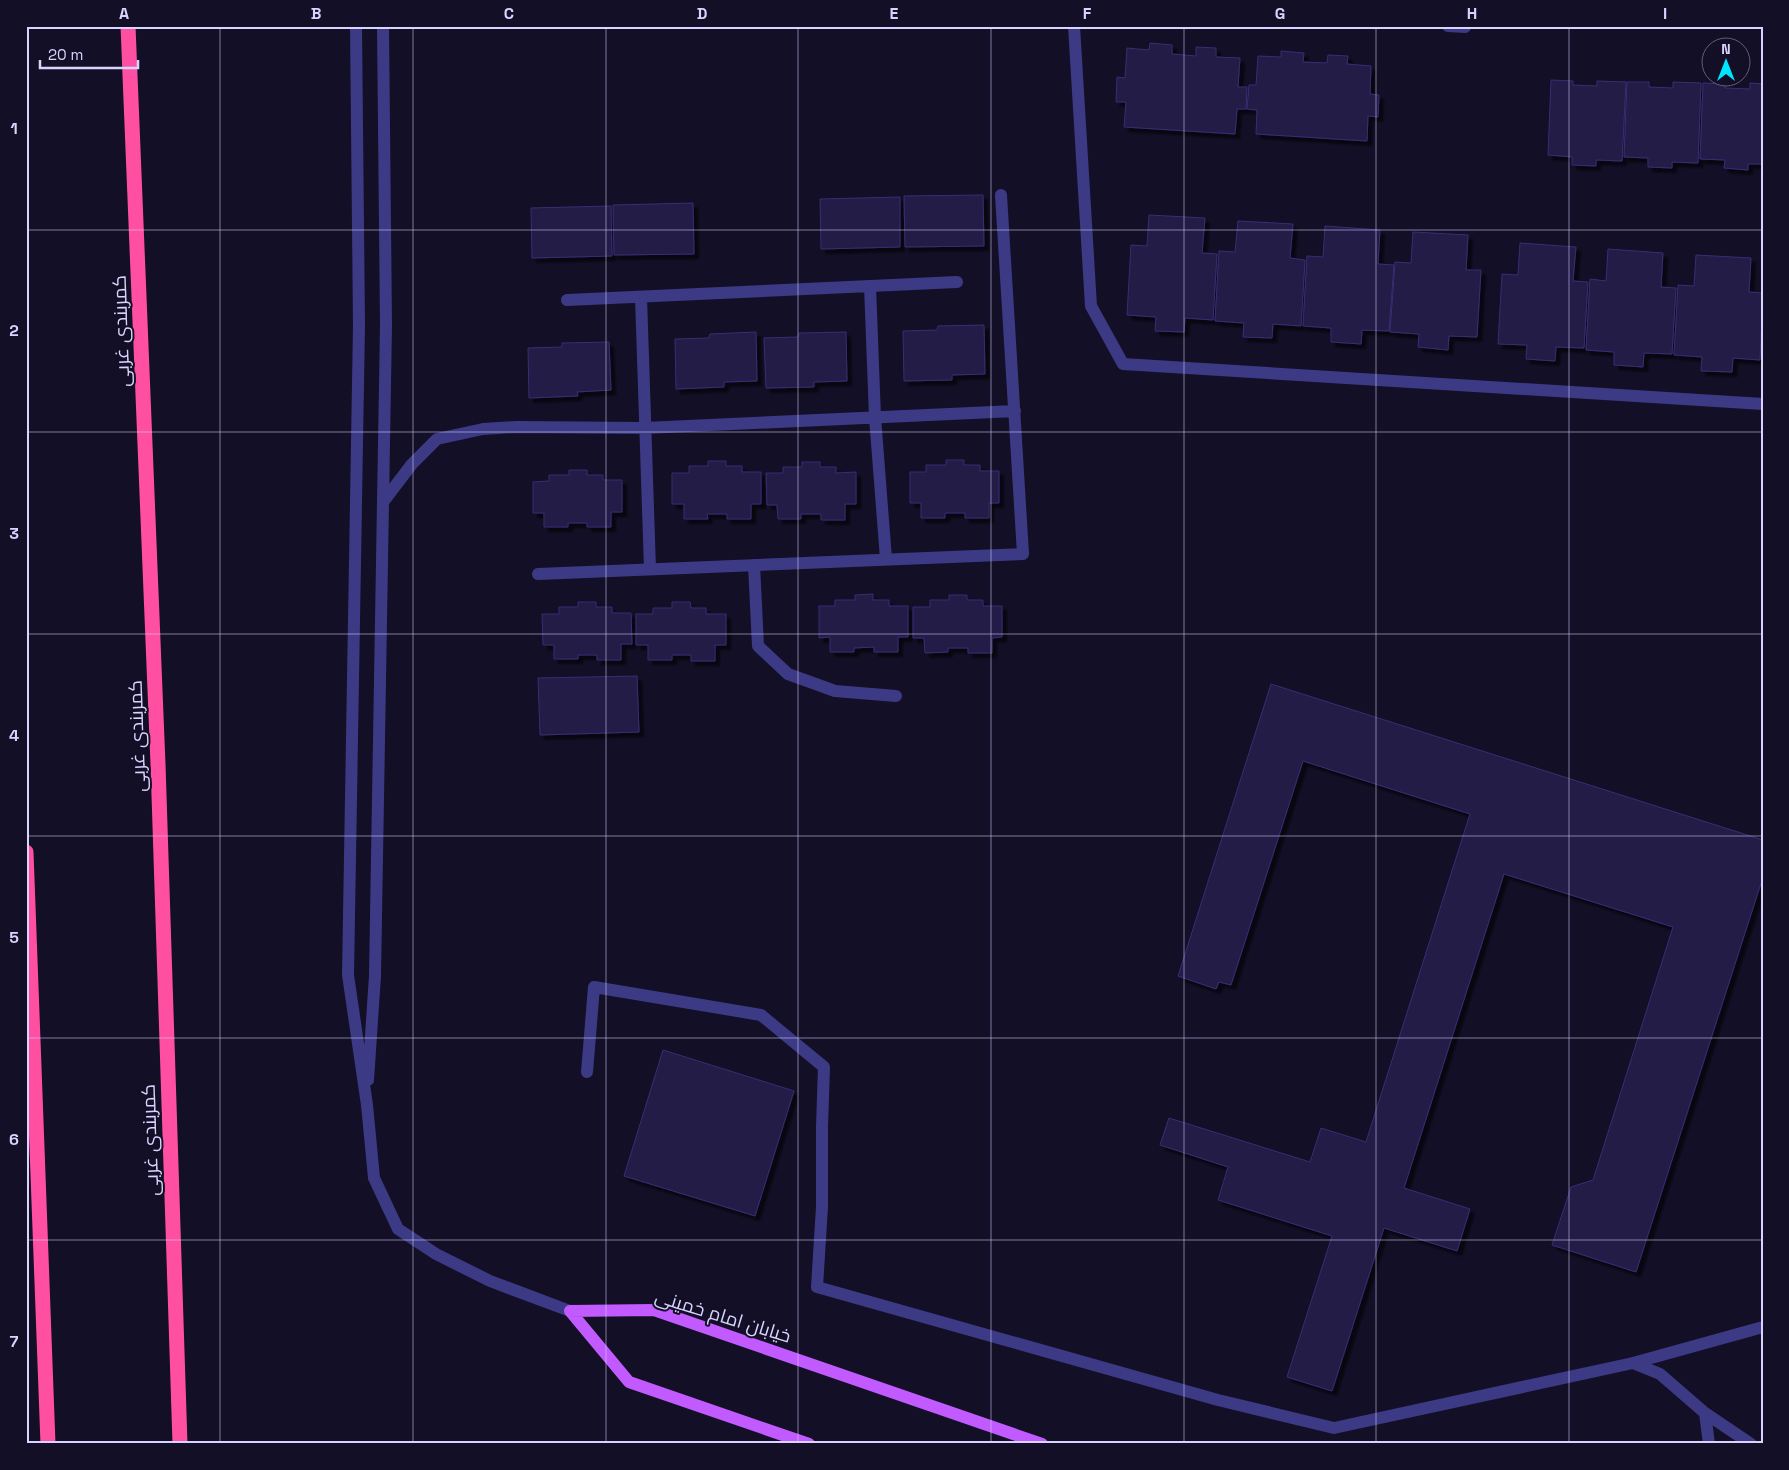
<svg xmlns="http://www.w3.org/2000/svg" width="1789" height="1470" font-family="'Space Grotesk',Cairo,sans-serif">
  <defs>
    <filter id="shadow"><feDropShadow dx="4.5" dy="4.5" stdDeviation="1" flood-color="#0009"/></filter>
  </defs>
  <rect width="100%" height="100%" fill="#130f26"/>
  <!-- building -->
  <path fill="#241b47" stroke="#3b2d73" filter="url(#shadow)" d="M 1150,43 L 1172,45 L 1172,54 L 1196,56 L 1196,47 L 1216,48 L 1216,57 L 1240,58 L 1238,87 L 1247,87 L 1246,109 L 1237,109 L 1235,134 L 1124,127 L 1126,102 L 1116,102 L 1117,77 L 1125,78 L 1127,48 L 1149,50 Z
    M 1281,51 L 1304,53 L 1303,62 L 1327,63 L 1328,55 L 1348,56 L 1347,64 L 1371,66 L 1370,94 L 1379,95 L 1378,117 L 1368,116 L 1367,141 L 1256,134 L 1257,110 L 1247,109 L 1249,85 L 1256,85 L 1258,56 L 1281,57 Z
    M 1551,80 L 1573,81 L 1573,85 L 1597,86 L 1597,81 L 1626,82 L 1622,161 L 1596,160 L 1596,166 L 1572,165 L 1572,157 L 1548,155 Z
    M 1627,82 L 1649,82 L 1649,87 L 1673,88 L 1673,82 L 1701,83 L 1698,163 L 1672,162 L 1672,168 L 1648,167 L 1648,158 L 1624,157 Z
    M 1703,83 L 1725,84 L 1725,88 L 1750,89 L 1750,83 L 1763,84 L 1763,164 L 1748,164 L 1748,170 L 1724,168 L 1725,160 L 1700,159 Z
    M 983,195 L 984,246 L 905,247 L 904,196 Z
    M 900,197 L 900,247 L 821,249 L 820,199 Z
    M 693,203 L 694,254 L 614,255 L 613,205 Z
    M 611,206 L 612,256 L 532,258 L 531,208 Z
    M 1149,215 L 1205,218 L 1202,253 L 1217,254 L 1213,320 L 1185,318 L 1184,332 L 1155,331 L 1156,317 L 1127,315 L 1131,245 L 1147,246 Z
    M 1238,221 L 1293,224 L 1290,258 L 1305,260 L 1301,326 L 1273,324 L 1272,338 L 1243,337 L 1244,323 L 1215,321 L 1219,251 L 1235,252 Z
    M 1325,226 L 1380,230 L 1378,264 L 1394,265 L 1389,331 L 1362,330 L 1361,344 L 1331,342 L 1331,328 L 1303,326 L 1307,256 L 1323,257 Z
    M 1413,232 L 1468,235 L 1466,270 L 1481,270 L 1477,337 L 1449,336 L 1448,350 L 1418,347 L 1419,334 L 1390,332 L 1395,262 L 1411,263 Z
    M 1520,243 L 1576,247 L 1573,281 L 1588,282 L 1584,348 L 1556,347 L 1555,361 L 1526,359 L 1527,345 L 1498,344 L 1502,274 L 1518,275 Z
    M 1608,249 L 1663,253 L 1661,287 L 1676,288 L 1672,354 L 1644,353 L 1643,367 L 1614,365 L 1614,352 L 1586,350 L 1590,279 L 1606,281 Z
    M 1696,255 L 1751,258 L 1749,292 L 1763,293 L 1760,360 L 1733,358 L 1732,372 L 1701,371 L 1702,357 L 1674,355 L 1678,285 L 1694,286 Z
    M 984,325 L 985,374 L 952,375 L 952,380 L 904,381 L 903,331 L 937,330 L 938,326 Z
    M 756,332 L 757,381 L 724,382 L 724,387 L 676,389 L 675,339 L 709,338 L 710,334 Z
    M 846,332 L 847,381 L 814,382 L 814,387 L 766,388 L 764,338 L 798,337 L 799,333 Z
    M 609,342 L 611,390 L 577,392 L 578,396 L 529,398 L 528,348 L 562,347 L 562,343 Z
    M 946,460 L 964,460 L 964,465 L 980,465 L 980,471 L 999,471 L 999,503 L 989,503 L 989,518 L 965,518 L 965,513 L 945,513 L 945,518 L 921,518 L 921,503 L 910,503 L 910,472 L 926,472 L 926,465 L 946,465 Z
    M 708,461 L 726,461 L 726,466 L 742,466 L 742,472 L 761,472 L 761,504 L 751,504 L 751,519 L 727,519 L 727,514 L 707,514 L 708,519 L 684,519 L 684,504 L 672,504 L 672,473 L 689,473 L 689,466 L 708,466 Z
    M 802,462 L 820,462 L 820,467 L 836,467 L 836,473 L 856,472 L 856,504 L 845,504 L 845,520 L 821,520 L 821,514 L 801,514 L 801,519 L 778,519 L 777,505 L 767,505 L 766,473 L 783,473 L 783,467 L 802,467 Z
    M 569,470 L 587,470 L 587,475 L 603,475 L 603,480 L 622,480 L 622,512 L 611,512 L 611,527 L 587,527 L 587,523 L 568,523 L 568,527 L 544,527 L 544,513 L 533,513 L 533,482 L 549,481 L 549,475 L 569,475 Z
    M 873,594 L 873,600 L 889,600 L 889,606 L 908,606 L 908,637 L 898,637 L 898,652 L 874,652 L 874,647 L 854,648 L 854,652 L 830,652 L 830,637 L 819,638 L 819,606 L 835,606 L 835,600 L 855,600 L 855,595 Z
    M 949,595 L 967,595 L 967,600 L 983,600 L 983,606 L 1002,606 L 1002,637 L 992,638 L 992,653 L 968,653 L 968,648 L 948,648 L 948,652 L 925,653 L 924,638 L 913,638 L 913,607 L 930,607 L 930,600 L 949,600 Z
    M 578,602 L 596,602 L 596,607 L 612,607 L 612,613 L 631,613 L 632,644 L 621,644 L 621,660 L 597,660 L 597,655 L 578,655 L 578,659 L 554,659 L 554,645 L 543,645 L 542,614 L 559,614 L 559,607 L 578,607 Z
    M 672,602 L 690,602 L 691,608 L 706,608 L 706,614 L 726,614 L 726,645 L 715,645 L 715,661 L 691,661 L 691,655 L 672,655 L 672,660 L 648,660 L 648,645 L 636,645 L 636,614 L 653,614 L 653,608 L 672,608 Z
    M 637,676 L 639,732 L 540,735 L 538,678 Z
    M 1271,684 L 1763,840 L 1763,877 L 1636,1272 L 1552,1245 L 1571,1187 L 1593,1180 L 1673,927 L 1504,874 L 1404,1188 L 1470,1209 L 1457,1251 L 1384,1228 L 1332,1391 L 1287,1377 L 1332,1236 L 1218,1200 L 1228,1167 L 1160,1145 L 1169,1118 L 1310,1162 L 1321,1128 L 1366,1142 L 1470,814 L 1303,761 L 1231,985 L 1219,982 L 1216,989 L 1178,976 Z
    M 663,1050 L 794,1091 L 755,1216 L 624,1176 Z"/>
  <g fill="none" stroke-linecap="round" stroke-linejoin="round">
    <!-- minor -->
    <path stroke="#3d3a85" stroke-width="12" d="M 356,26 L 359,325 L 348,975 L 367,1105 L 374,1178 L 398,1229 L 436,1254 L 490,1281 L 570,1311
      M 1074,26 L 1091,306 L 1123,364 L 1763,404
      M 1448,26 L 1465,27
      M 870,286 L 875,417 L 886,559
      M 641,297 L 650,569
      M 567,300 L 957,282
      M 383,502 L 412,464 L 437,439 L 483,429 L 516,427 L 645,428 L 1015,411
      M 754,565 L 758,646 L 788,674 L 835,691 L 896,696
      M 538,574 L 1023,554 L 1001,195
      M 587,1072 L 594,987 L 761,1015 L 824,1067 L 822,1127 L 822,1207 L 817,1287 L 1218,1400 L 1334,1428 L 1633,1363 L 1763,1327
      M 368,1080 L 375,976 L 386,325 L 383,26
      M 1633,1363 L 1660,1374 L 1705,1413 L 1709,1444
      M 1705,1413 L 1751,1444"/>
    <!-- major -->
    <path stroke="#c25bff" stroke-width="12" d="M 570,1311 L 654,1310 L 1042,1444
      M 570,1311 L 629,1382 L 809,1444"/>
    <!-- highway -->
    <path stroke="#ff4fa3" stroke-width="15" d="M 128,26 L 158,764 L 180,1444
      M 26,852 L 48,1444"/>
  </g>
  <!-- grid -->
  <path fill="none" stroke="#d9d4ff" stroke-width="1" stroke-opacity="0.55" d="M 220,26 L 220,1444M 413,26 L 413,1444M 606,26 L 606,1444M 798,26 L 798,1444M 991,26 L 991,1444M 1184,26 L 1184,1444M 1376,26 L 1376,1444M 1569,26 L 1569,1444M 26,230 L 1763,230M 26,432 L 1763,432M 26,634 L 1763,634M 26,836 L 1763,836M 26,1038 L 1763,1038M 26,1240 L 1763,1240"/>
  <g text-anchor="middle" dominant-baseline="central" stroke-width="4" stroke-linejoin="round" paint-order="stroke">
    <!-- street labels -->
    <g font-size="19" fill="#d9d4ff" stroke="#130f26">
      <text transform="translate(121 331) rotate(-92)">کمربندی غربی</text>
      <text transform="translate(137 736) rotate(-92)">کمربندی غربی</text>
      <text transform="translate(150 1140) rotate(-92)">کمربندی غربی</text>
      <text transform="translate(723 1316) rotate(17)">خیابان امام خمینی</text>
    </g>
  </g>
  <!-- border -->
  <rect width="1789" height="1470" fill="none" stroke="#130f26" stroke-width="55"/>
  <!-- north arrow -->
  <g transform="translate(1726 62)"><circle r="24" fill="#130f26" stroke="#625e7d"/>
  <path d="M0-4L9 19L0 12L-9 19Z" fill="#00e5ff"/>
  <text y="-8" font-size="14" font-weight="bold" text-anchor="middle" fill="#d9d4ff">N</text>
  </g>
  <!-- scale -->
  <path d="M40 60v8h98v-8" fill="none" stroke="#d9d4ff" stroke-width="2.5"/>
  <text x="48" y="60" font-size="15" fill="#d9d4ff" stroke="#130f26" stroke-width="4" paint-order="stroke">20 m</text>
  <rect x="28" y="28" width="1734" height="1414" fill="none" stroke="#d9d4ff" stroke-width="2"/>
  <g font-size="16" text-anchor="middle" font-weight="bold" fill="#d9d4ff">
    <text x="124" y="19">A</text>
    <text x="316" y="19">B</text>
    <text x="509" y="19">C</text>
    <text x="702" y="19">D</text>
    <text x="894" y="19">E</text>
    <text x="1087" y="19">F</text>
    <text x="1280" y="19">G</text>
    <text x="1472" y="19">H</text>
    <text x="1665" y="19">I</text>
    <text x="14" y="134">1</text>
    <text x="14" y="336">2</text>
    <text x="14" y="539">3</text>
    <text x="14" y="741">4</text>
    <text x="14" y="943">5</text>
    <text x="14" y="1145">6</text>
    <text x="14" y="1347">7</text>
  </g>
</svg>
